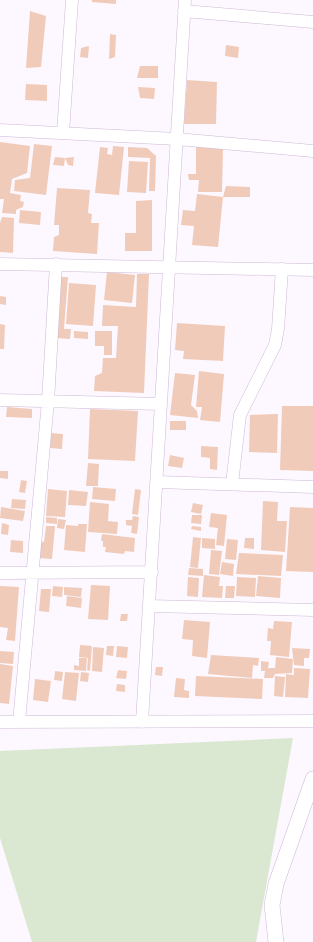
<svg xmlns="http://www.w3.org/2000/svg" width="313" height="942" font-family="'Source Serif 4',serif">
  <rect width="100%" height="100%" fill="#fdf8ff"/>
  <!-- green -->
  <path fill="#dbe8d1" d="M 293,738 L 256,942 L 32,942 L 0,838 L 0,751 Z"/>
  <!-- building -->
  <path fill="#f1cbb9" d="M 92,0 L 116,0 L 116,4 L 92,2 Z
    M 30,11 L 46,16 L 41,67 L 26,68 Z
    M 110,34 L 116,35 L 115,57 L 109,59 Z
    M 226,45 L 239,47 L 238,58 L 225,56 Z
    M 89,46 L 88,58 L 80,57 L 81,48 Z
    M 140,66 L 158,66 L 158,78 L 137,78 Z
    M 187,80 L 217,82 L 216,124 L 184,124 Z
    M 26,84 L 47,85 L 47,101 L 25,100 Z
    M 138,87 L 155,88 L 154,99 L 140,98 Z
    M 0,142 L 30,146 L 27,173 L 12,179 L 10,193 L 21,195 L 20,201 L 24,202 L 23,207 L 16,210 L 16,214 L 2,213 L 4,199 L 0,199 Z
    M 34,144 L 52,146 L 46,195 L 14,191 L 15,180 L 30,178 Z
    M 113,146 L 124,147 L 119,195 L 95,193 L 100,147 L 108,148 L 107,154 L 112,155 Z
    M 128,147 L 147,148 L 156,156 L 155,191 L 149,191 L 150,158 L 128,157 Z
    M 196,147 L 223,148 L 222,192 L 198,192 L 199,180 L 189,180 L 188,174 L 196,174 Z
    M 55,157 L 65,158 L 64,166 L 53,165 Z
    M 74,157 L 73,166 L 68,165 L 65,158 Z
    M 129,161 L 148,162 L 146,193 L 127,192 Z
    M 226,186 L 250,187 L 250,197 L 223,197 Z
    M 57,188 L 90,190 L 88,213 L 92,214 L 91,223 L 99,223 L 97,254 L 53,251 L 54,237 L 59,235 L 59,225 L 54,225 Z
    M 197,194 L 223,197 L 218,247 L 192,245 L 194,226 L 181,225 L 183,210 L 195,211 Z
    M 152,200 L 152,251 L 125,251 L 125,233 L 136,233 L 136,201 Z
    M 20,210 L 41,212 L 40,225 L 19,223 Z
    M 2,217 L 14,218 L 13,253 L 0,252 L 0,223 Z
    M 107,272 L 135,275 L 132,303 L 104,300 Z
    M 137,274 L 149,274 L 144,393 L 94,391 L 95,376 L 102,373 L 103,358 L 116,358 L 118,326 L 102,326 L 103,305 L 136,307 Z
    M 61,277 L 68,277 L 64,329 L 71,329 L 70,339 L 56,338 Z
    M 69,283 L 96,285 L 93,326 L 66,324 Z
    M 0,296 L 6,297 L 6,305 L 0,304 Z
    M 177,323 L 225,326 L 223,361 L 183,359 L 184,351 L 175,350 Z
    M 0,324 L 5,325 L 4,349 L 0,349 Z
    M 74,331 L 88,332 L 88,339 L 74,338 Z
    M 95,331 L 112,331 L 112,355 L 104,355 L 104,346 L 95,346 Z
    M 199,371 L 224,374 L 220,422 L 200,420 L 202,407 L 196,407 Z
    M 175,373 L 195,375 L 191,405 L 197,411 L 198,418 L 170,415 Z
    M 282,406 L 313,406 L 313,471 L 280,470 Z
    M 7,407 L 32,409 L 32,418 L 6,417 Z
    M 90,409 L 138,411 L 135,461 L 88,459 Z
    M 278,414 L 277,453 L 249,452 L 250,415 Z
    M 170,421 L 186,421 L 186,430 L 170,430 Z
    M 51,433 L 63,434 L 62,449 L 50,448 Z
    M 201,446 L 218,447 L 217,470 L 210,469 L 210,458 L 201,457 Z
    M 170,455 L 184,458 L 182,468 L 168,466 Z
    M 88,463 L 99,464 L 98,486 L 86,486 Z
    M 0,471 L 8,471 L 8,479 L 0,478 Z
    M 21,480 L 27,481 L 25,493 L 19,492 Z
    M 93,487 L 116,489 L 115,501 L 92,499 Z
    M 48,489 L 67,491 L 65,517 L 46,516 Z
    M 135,489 L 141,490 L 138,515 L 132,514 Z
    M 69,490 L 88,492 L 86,506 L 68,505 Z
    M 12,499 L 26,500 L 25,509 L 11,508 Z
    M 263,501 L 278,502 L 277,521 L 287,521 L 285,552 L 261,550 Z
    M 90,502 L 109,504 L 108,521 L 118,522 L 117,534 L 88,532 Z
    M 193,503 L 203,505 L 201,514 L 191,512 Z
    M 1,507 L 25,511 L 23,521 L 0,518 Z
    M 290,507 L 313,508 L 313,572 L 286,571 Z
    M 211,513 L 227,515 L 224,546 L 216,545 L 218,528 L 209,527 Z
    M 192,515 L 202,515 L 201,524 L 191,523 Z
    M 133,516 L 139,517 L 137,534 L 131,533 L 132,526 L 126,525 L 126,520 L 132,520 Z
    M 46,517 L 57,518 L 57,524 L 46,523 Z
    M 58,519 L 66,520 L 64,529 L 57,528 Z
    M 2,523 L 9,525 L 8,535 L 1,534 Z
    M 78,524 L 87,524 L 85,552 L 64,550 L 66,525 L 78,526 Z
    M 46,526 L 55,526 L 52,559 L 38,558 L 40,541 L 44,542 Z
    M 192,526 L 201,527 L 201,531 L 191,529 Z
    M 102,534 L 135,538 L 134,552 L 125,551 L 124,554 L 105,552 L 106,547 L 103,547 L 103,541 L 101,541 Z
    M 193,537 L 201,538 L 198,568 L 190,567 Z
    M 202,538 L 215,539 L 215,549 L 202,548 Z
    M 245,538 L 254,538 L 254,549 L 244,548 Z
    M 227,539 L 238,540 L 236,560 L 225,559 Z
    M 11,540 L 23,541 L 23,553 L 10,552 Z
    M 211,550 L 222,551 L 219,575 L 209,574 Z
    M 239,553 L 283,555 L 281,576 L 236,574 Z
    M 222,562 L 234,564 L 233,576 L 220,574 Z
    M 189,568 L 203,569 L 203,576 L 188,575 Z
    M 204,575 L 220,577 L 219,586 L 223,586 L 222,598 L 202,597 Z
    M 258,576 L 281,578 L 280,598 L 256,596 Z
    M 188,577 L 199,578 L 198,597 L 187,596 Z
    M 237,577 L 256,578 L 255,597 L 236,596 Z
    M 91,585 L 110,586 L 108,620 L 88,619 Z
    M 0,586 L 19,587 L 15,641 L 6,640 L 8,628 L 0,627 Z
    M 53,586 L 63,587 L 62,597 L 52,596 Z
    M 226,586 L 235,586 L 234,598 L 225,598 Z
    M 64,587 L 82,588 L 81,597 L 64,595 Z
    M 41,589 L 51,589 L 49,612 L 39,611 Z
    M 67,596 L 82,598 L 81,608 L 66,606 Z
    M 121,614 L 128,614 L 127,621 L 120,621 Z
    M 184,620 L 210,622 L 207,658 L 192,656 L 193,640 L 182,639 Z
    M 274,621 L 292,622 L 289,657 L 270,655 L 271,641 L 267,641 L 268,628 L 273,629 Z
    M 80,645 L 92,646 L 90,671 L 87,670 L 88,658 L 79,657 Z
    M 107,646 L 114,646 L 113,656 L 106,655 Z
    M 117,646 L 128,647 L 127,658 L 116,657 Z
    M 93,647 L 104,648 L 102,672 L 92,671 Z
    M 292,648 L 310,649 L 309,658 L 304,658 L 304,666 L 294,665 Z
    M 0,651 L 14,652 L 13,664 L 0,663 Z
    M 211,655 L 259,658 L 258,666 L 253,665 L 252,678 L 208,674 Z
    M 276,657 L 293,659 L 292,673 L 275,674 L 273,678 L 264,678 L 265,671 L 261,671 L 261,661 L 269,662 L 268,668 L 275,668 Z
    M 79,658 L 87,658 L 86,671 L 74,670 L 74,665 L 79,666 Z
    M 0,664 L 13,666 L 9,704 L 0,703 Z
    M 156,667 L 163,667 L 162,676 L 155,675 Z
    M 294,668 L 310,669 L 308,698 L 285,697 L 286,674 L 294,675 Z
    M 118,670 L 127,671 L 126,679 L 116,678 Z
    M 55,671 L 63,672 L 62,681 L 54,680 Z
    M 65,672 L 79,673 L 76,701 L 62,699 Z
    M 81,672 L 89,673 L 88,682 L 80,681 Z
    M 196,676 L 263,679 L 262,699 L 195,696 Z
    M 275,676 L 285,677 L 283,697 L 274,696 Z
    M 176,678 L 185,679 L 184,690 L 189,691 L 189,698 L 174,697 Z
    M 35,679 L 51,681 L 48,702 L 33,700 Z
    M 117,684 L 125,685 L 125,692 L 116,691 Z"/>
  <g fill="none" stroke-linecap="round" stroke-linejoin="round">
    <!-- minor casing -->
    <g stroke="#ceb8d7" stroke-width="13">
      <path id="minor" d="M 184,11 L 313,22
        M 0,130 L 177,139 L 313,151
        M 63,133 L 72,0
        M 0,264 L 313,270
        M 0,400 L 161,404
        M 157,482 L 313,487
        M 232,484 L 240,415 L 275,345 L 278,329 L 282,269
        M 0,573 L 152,572
        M 149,606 L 313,610
        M 0,722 L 313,721
        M 19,722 L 48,401 L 56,264
        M 142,722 L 185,0"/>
    </g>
    <!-- tertiary casing -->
    <g stroke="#ceb8d7" stroke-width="16">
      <path id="tertiary" d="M 276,942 L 272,905 L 276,884 L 313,779"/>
    </g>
    <!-- minor -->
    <use href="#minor" stroke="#fff" stroke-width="12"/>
    <!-- tertiary -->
    <use href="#tertiary" stroke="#fff" stroke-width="15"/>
  </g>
</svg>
